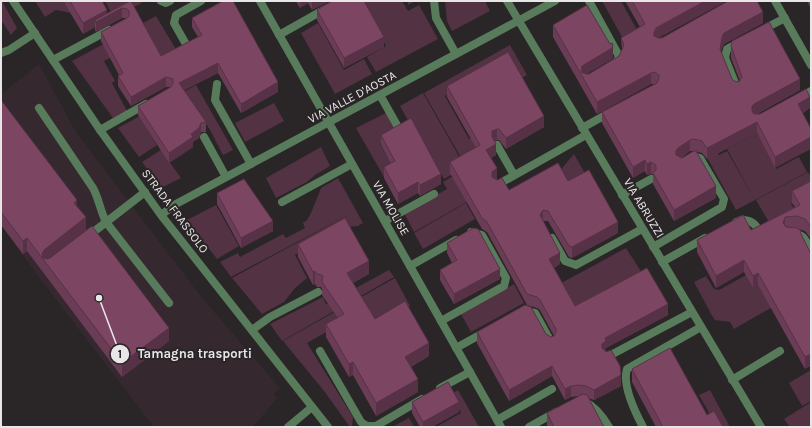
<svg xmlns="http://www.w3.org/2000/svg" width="812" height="428" font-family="Karla,sans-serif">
  <rect width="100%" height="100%" fill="#2a2527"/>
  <!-- built -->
  <path fill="#35292f" d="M 39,64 L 76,132 L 202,298 L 280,388 L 274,394 L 277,398 L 253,427 L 154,427 L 38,276 L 1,225 L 1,94 Z"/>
  <!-- green -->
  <path fill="#523243" d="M 1,1 L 2,1 L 17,28 L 11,35 L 1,20 Z
    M 35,1 L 70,1 L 65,4 L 71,13 L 56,10 L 45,17 Z
    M 105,1 L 145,1 L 114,18 Z
    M 361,1 L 386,1 L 395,17 L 386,1 L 402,1 L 408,11 L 419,5 L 438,39 L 376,72 L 367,57 L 386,46 Z
    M 445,1 L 485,1 L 490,11 L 452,31 L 447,21 Z
    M 602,1 L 621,1 L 641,37 L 627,46 Z
    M 156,16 L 180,56 L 171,83 L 147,39 L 104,61 L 115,81 L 112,83 L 127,111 L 113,118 L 72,61 Z
    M 318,23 L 344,70 L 364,59 L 372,74 L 335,94 L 301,33 Z
    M 510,45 L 527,75 L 520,79 L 509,60 L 445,96 L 469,139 L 483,132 L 491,145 L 464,163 L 424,93 Z
    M 196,85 L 233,150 L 223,155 L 210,130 L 189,98 L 146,127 L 157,145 L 139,157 L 118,128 Z
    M 423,93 L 465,167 L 444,179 L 414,124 L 409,122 L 400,106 Z
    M 274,103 L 284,121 L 245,142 L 235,123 Z
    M 386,113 L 398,134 L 380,144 L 395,171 L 384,177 L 356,128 Z
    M 757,133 L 776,169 L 799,157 L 807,172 L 755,200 L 727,149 Z
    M 713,145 L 719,155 L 727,151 L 755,200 L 736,210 L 703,150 Z
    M 321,147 L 330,166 L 315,175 L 307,182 L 276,198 L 266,178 Z
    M 161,150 L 181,178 L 161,188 L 142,162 Z
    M 574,154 L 589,180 L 568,192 L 558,173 Z
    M 808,172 L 811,177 L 811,193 L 791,203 L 798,217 L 774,231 L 756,200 Z
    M 455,175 L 474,198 L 414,232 L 404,213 L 447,189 L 443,182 Z
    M 338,178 L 363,223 L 358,226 L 347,227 L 295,255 L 307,278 L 295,288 L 284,302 L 262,314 L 232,278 L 354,212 L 231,277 L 220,262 L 238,253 L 240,257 L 283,234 L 286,238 L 305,228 L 303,223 L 307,220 L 311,213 L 321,188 Z
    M 466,203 L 475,219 L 423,249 L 414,233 Z
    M 216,205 L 239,246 L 217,259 L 187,220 Z
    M 626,248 L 642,273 L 555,321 L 541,294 Z
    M 811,257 L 811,285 L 734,329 L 730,322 L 715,320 L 709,311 L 711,310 L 709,310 L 694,282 L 706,276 L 714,289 L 719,290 L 746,275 L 753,288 Z
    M 389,270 L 394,277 L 282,341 L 270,324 L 323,297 L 326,304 Z
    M 395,278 L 410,306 L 376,325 L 367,309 L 307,343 L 353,417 L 352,427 L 350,427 L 324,391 L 283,341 Z
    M 514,284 L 524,303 L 471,332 L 461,314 Z
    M 811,370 L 811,401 L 802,406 L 789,383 Z
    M 458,390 L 479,427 L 436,427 L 461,413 L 451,394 Z
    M 710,390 L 730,427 L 717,427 L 699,395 Z
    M 811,402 L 811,427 L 790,427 L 784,419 Z
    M 409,418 L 414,427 L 392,427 Z"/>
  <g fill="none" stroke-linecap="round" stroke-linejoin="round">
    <!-- service -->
    <path stroke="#577b5b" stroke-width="8" d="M 161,1 L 166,3 L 170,1
      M 434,1 L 436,18 L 456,54
      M 589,1 L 619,56 L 616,63 L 613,65
      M 762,30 L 785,18
      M 279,35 L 327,8
      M 187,46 L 174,23 L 176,15 L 201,1
      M 1,53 L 9,50 L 35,33
      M 53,60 L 109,30
      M 217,84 L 215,100 L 251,164
      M 737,88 L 725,58 L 727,49 L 740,42
      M 380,95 L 398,127
      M 799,98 L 811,91
      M 39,108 L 93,188 C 99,199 100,210 106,222 L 169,303
      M 582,128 L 611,112
      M 100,130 L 146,104
      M 204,137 L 226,177
      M 497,145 L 514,175
      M 497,185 L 586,135
      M 622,195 L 651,179
      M 282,202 L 352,164
      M 385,221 L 434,194
      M 736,222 C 746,217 755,222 759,231
      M 793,234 C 802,233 805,239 809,246 L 811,247
      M 87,237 L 145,192
      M 552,238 L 565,261 L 576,265 L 642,229
      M 653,247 L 722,207 L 724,199 L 700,158 L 693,156 L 691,158
      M 662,262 L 705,238
      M 410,266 L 456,240
      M 525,311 L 535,313 L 551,342
      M 441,321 L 504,286 L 506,278 L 482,235 L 471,232
      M 252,330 L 270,317 L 318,292
      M 456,348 L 485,332
      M 320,351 L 361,422 L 367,426 L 376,426 L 422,399
      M 607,357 L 692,312
      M 732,380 L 780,351
      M 440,388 L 470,372
      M 585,402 C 596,407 603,417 609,427
      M 497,420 L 552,389
      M 288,427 L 312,407
      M 529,427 L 556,412
      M 643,427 C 635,412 622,385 627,369 L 701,327"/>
    <!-- minor -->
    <path stroke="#577b5b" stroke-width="8" d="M 13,1 L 100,130 L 161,215 L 328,427
      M 260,1 L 501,427
      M 507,1 L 761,427
      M 775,1 L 811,65
      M 161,215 L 176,204 L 555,1"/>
  </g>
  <!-- wall -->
  <path fill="#6b3c55" d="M 65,1 L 102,1 L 107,14 L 130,1 L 161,56 L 198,37 L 192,27 L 192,18 L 278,92 L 241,113 L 218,73 L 184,90 L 206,122 L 206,132 L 201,132 L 199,138 L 193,142 L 193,147 L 169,163 L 138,115 L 138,106 L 171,87 L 166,87 L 131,106 L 118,86 L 118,76 L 119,75 L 101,41 L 101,32 L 127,18 L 122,18 L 96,32 L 95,30 L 95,27 L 83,34 L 65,4 Z
    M 296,1 L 329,1 L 312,10 L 308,3 L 300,8 Z
    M 625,1 L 726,1 L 658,38 L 763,23 L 724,44 L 722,48 L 721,52 L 732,79 L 734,81 L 739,82 L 740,81 L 731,58 L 731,46 L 800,90 L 757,114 L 810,108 L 803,113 L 775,168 L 757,133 L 707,159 L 702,153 L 694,151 L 690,151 L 681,158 L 716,198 L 674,221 L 653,184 L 653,174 L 651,174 L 647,175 L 645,171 L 633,178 L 602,123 L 602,112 L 655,84 L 651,84 L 597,114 L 553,37 L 553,25 L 613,56 L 612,59 L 586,74 L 589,74 L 619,56 L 622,50 L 621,38 L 640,27 Z
    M 807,1 L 811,1 L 811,9 Z
    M 317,10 L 384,47 L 344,68 L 317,20 Z
    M 447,86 L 544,127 L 506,149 L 499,140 L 497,140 L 494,141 L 496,155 L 491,158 L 497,179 L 496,179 L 509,190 L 568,181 L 618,233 L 572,258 L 569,257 L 548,221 L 543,221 L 560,264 L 554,268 L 575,306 L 668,315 L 606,348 L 606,351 L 621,386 L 594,400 L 588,398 L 604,427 L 547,427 L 547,413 L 579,396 L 571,397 L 565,400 L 552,376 L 509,401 L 477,343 L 477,332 L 546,334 L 551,337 L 554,336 L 540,310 L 537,308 L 527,305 L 487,232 L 482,229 L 450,173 L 450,162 L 476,148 L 447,97 Z
    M 1,100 L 77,207 L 86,231 L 49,259 L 169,341 L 122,377 L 27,251 L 23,254 L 1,225 Z
    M 381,135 L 441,184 L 420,196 L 418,193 L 398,204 L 384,178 L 384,167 L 391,164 L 381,145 Z
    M 811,181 L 811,239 L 805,231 L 799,229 L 811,254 L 805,369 L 758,285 L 753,288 L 744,272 L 716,288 L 697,252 L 697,240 L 751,230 L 795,207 L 792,203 L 792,191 Z
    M 217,193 L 273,231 L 241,248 L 217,204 Z
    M 447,243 L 500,279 L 454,304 L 440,280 L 440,270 L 452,263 L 447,253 Z
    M 298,244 L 369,274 L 353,283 L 375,319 L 429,356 L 411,367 L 418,392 L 376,416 L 353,375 L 349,377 L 326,337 L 326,324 L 338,318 L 322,295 L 322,289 L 321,287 L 317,287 L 315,284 L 313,285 L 298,257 Z
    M 632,369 L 707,415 L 723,427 L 656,427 L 632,382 Z
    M 412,402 L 459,412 L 432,427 L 420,427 L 412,413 Z"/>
  <!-- shaded-wall -->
  <path fill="#573145" d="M 300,1 L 308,1 L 308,3 L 300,8 Z
    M 312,1 L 329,1 L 312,10 Z
    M 408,1 L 415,1 L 408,5 Z
    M 705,1 L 726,1 L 656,39 L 654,44 L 654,32 L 656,28 Z
    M 122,8 L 122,18 L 96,32 L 96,22 L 95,20 L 95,27 L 83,34 L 83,23 L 107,10 L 107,16 Z
    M 763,12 L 763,23 L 724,44 L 722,48 L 720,60 L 720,49 L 722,37 L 724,33 Z
    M 384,37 L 384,47 L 344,68 L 344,58 Z
    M 613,45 L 613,56 L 612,59 L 582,77 L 582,66 Z
    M 218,63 L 218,73 L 179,93 L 179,83 Z
    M 651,73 L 651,84 L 597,114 L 597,102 Z
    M 166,77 L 166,87 L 131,106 L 131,97 Z
    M 800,79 L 800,90 L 754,115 L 752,117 L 752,106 L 754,104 Z
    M 278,82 L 278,92 L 241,113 L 241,104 Z
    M 810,97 L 810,108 L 798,116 L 798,104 Z
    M 544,116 L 544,127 L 506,149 L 506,138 Z
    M 757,122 L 757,133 L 707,159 L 707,148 Z
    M 201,123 L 201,132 L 199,138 L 193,142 L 193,147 L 169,163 L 169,153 L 191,134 Z
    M 497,129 L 497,140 L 492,142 L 496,144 L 496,155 L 486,161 L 486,150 L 492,131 Z
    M 811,137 L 811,149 L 775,168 L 775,157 Z
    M 690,140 L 690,151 L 678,160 L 676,162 L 676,151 L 678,148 Z
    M 645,160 L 645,171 L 633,178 L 633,167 Z
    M 651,162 L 651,174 L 647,175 L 647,164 Z
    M 497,168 L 497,179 L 492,183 L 492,172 Z
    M 441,174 L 441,184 L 420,196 L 420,185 Z
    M 418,182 L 418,193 L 398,204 L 398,193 Z
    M 716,186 L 716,198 L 674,221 L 674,210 Z
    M 77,200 L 77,214 L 74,203 Z
    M 543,210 L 543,221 L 540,215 Z
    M 86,217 L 86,231 L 45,262 L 42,254 L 44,250 Z
    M 785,217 L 785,229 L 783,223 Z
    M 273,221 L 273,231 L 241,248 L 241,238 Z
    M 618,222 L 618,233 L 572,258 L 572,247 Z
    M 27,238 L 27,251 L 23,254 L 23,241 Z
    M 560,253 L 560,264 L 549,270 L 549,259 Z
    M 744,260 L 744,272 L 716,288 L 716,276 Z
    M 369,261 L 369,274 L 347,286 L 347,273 Z
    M 500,269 L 500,279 L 454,304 L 454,294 Z
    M 315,271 L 315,284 L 313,285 L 313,272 Z
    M 758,273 L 758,285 L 753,288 L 753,276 Z
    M 668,304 L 668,315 L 606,348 L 606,351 L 602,354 L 602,344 L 605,338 Z
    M 169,328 L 169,341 L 122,377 L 122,363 Z
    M 429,343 L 429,356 L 405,370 L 405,357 Z
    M 811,354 L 811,366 L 805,369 L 805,357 Z
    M 353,362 L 353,375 L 349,377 L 349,364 Z
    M 552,366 L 552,376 L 509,401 L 509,390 Z
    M 621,375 L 621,386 L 594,400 L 594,390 Z
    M 418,379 L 418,392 L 376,416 L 376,403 Z
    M 571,386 L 571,397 L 565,400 L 565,389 Z
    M 459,402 L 459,412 L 432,427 L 423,427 L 423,422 Z"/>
  <!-- building -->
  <path fill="#7c4663" stroke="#573145" d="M 70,1 L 102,1 L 107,10 L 83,23 Z
    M 130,1 L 131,1 L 161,56 L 202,35 L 192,18 L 223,1 L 233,1 L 278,82 L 241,104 L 218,63 L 179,83 L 206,122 L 201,123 L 199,128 L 191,134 L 193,137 L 169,153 L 138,106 L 171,87 L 173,83 L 173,79 L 170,78 L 166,77 L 131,97 L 118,76 L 123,73 L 101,32 L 127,18 L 129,16 L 129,11 L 127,9 L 122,8 L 96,22 L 95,20 Z
    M 332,1 L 364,1 L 384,37 L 344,58 L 317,10 Z
    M 632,1 L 705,1 L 656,28 L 654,32 L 654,36 L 658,38 L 662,38 L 728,1 L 757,1 L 763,12 L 724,33 L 722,37 L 720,49 L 732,79 L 734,81 L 739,82 L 742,77 L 731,46 L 732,41 L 769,22 L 800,79 L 754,104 L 752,106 L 752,111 L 754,114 L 760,114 L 806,89 L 810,97 L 798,104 L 811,129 L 811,137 L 775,157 L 757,122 L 707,148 L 702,141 L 694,139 L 690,140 L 678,148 L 676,151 L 676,155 L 682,158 L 694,151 L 696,151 L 716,186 L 674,210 L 653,173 L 656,170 L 656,165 L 651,162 L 647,164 L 645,160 L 633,167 L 602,112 L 657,83 L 659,78 L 659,75 L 655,72 L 651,73 L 597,102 L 553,25 L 587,5 L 610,44 L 612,43 L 613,45 L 612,48 L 582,66 L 581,72 L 586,74 L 589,74 L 619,56 L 624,45 L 621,38 L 645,24 Z
    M 508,52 L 544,116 L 506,138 L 499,129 L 497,129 L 492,131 L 492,137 L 496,144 L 486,150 L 497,168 L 492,172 L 492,177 L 497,180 L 502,178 L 509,190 L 558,163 L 568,181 L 589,170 L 618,222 L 572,247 L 569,246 L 548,211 L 543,210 L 540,215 L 560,253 L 549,259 L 575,306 L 647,268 L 668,304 L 605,338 L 606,341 L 602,344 L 602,348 L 606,352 L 611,350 L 620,366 L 621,375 L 594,390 L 586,386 L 579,385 L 571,386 L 565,389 L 552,366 L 509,390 L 477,332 L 525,305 L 531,307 L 546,334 L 551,337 L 554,336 L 556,332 L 556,329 L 540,300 L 537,297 L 527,294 L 487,222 L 482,218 L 450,162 L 480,145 L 447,86 Z
    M 1,100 L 77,200 L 74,203 L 86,217 L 44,250 L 42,254 L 43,258 L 47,259 L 50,258 L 92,226 L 169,328 L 122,363 L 27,238 L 23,241 L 1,212 Z
    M 411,118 L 441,174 L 420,185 L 418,182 L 398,193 L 384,167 L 395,161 L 381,135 Z
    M 244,179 L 273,221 L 241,238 L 217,193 Z
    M 811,181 L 811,227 L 805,219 L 797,216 L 785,217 L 783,223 L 786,227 L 797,228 L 801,231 L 800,232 L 811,254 L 811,354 L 805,357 L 758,273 L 753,276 L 744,260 L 716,276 L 697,240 L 743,215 L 751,230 L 800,205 L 792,191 Z
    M 345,218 L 369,261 L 347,273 L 375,319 L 405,301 L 429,343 L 405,357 L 418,379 L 376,403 L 353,362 L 349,364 L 326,324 L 344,314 L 322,282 L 323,276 L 321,275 L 317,274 L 315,271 L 313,272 L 298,244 Z
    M 473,228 L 478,229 L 500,269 L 454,294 L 440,270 L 457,260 L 447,243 Z
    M 670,348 L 707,415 L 714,411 L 723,427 L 663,427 L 632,369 Z
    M 448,382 L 459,402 L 423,422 L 412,402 Z
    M 583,394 L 587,395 L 604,427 L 554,427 L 547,413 Z"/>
  <g text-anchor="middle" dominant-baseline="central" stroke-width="4" stroke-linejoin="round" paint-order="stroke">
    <!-- street labels -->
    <g font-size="12" fill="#e9e6e7" stroke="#2a2527">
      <text transform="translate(352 97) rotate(-28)">VIA VALLE D'AOSTA</text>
      <text transform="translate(391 208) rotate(60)">VIA MOLISE</text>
      <text transform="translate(644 208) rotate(59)">VIA ABRUZZI</text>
      <text transform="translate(175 211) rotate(53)">STRADA FRASSOLO</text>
    </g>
  </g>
  <!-- callouts -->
  <path fill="none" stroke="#e9e6e7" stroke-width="1.5" d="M99 298L120 354"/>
  <g fill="#e9e6e7" stroke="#2a2527" stroke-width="1.5">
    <circle cx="99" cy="298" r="4"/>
    <circle cx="120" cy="354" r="10"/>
  </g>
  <g font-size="12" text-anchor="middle" font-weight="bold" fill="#111">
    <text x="120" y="358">1</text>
  </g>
  <g font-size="13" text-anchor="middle" font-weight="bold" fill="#e9e6e7" stroke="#2a2527" stroke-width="4" stroke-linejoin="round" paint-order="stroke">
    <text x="195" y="358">Tamagna trasporti</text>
  </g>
  <!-- border -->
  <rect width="812" height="428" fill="none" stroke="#e9e6e7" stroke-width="4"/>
</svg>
